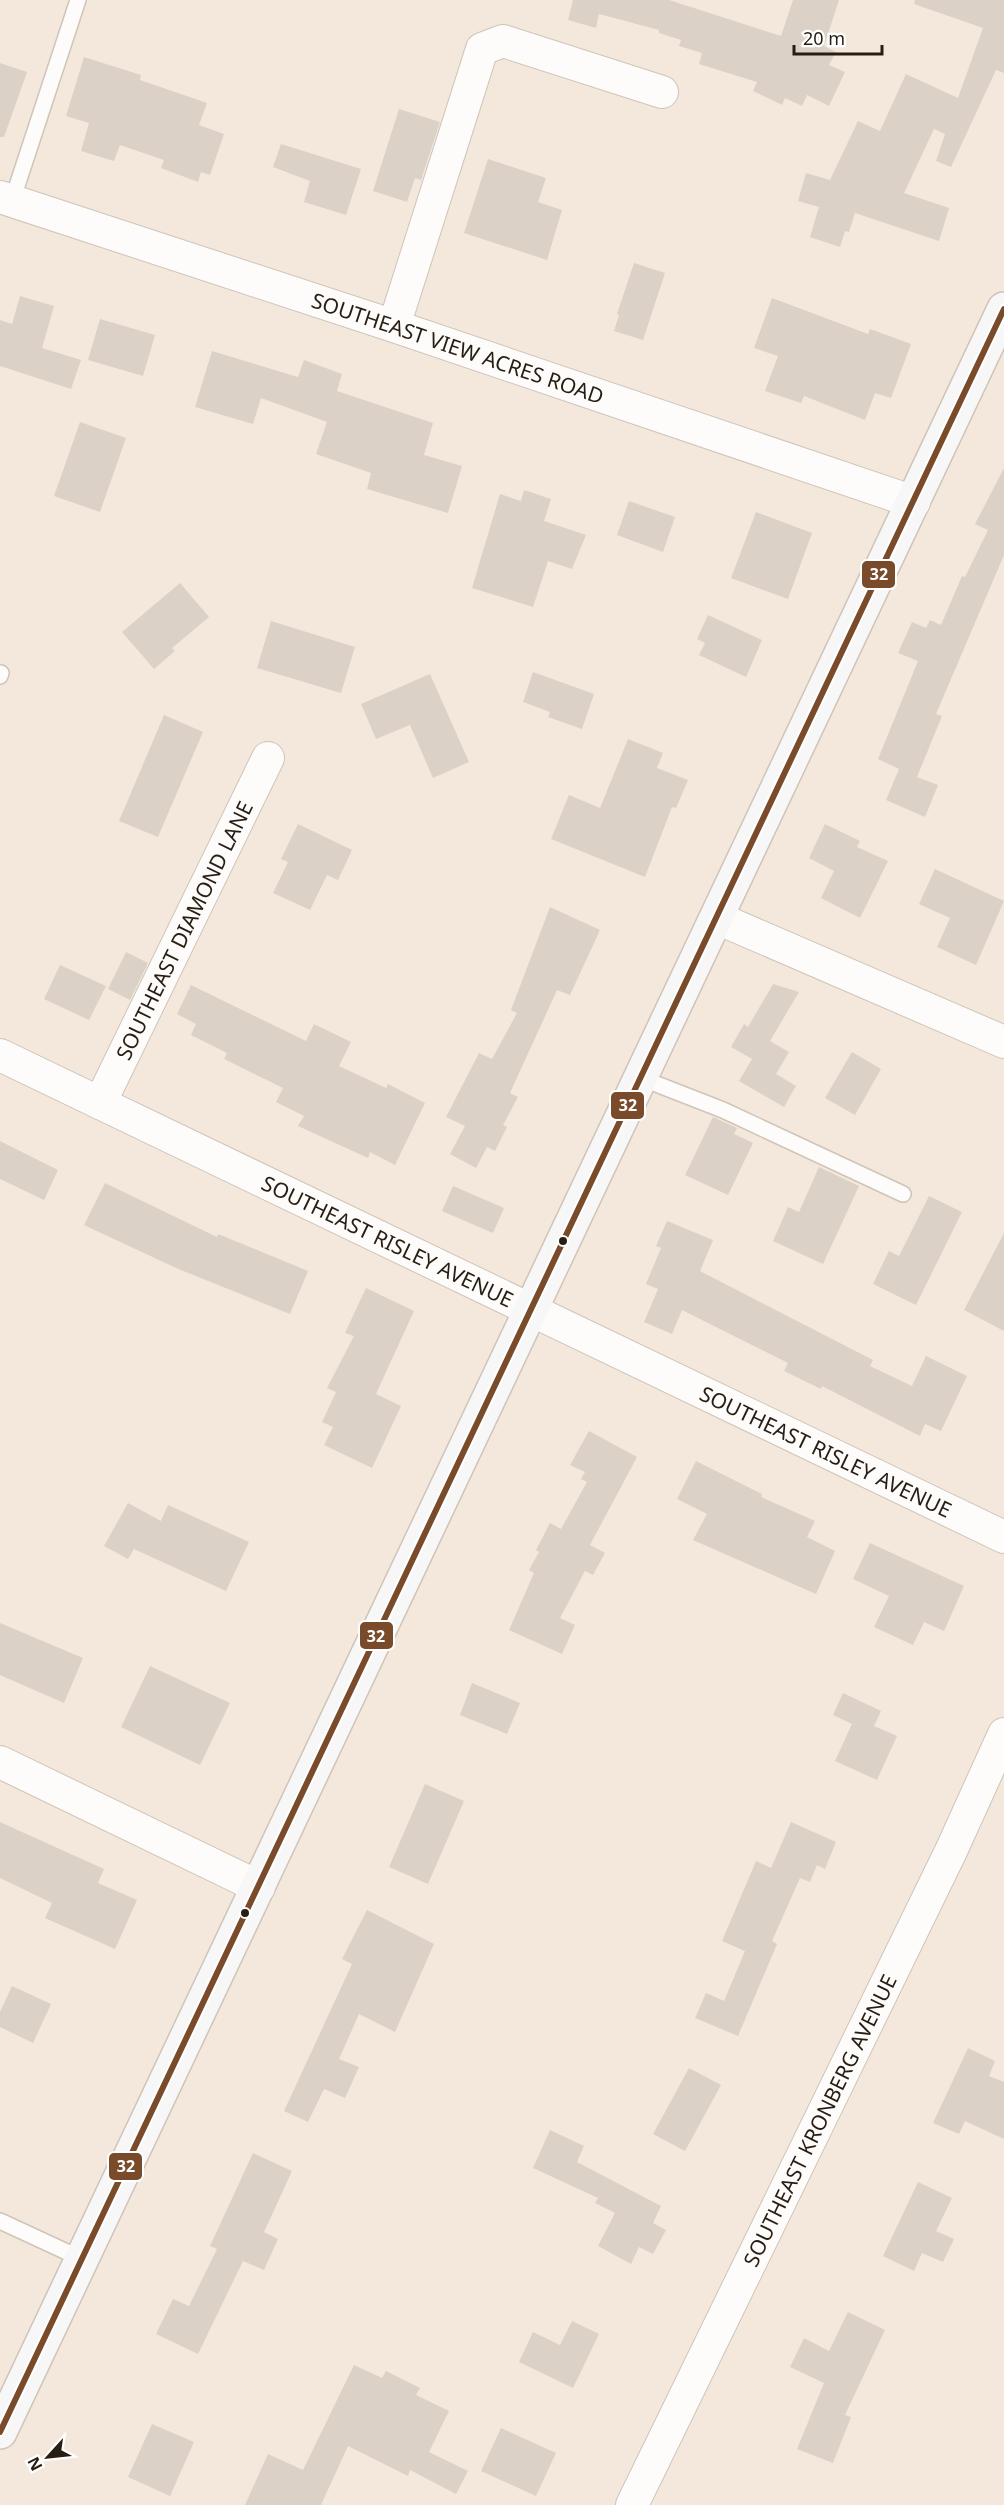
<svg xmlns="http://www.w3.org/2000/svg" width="1004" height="2505" font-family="'Noto Sans',sans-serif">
  <rect width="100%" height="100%" fill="#f4e8dc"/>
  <!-- building -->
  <path fill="#dbd1c6" d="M 573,0 L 669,0 L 781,36 L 793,0 L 839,0 L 824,46 L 836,52 L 829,65 L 845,72 L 829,106 L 807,95 L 802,106 L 785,98 L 782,105 L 753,91 L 757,82 L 699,64 L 702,53 L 679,46 L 681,40 L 659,33 L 659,30 L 599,14 L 596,28 L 568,20 Z
    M 915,0 L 1004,0 L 1004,73 L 996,70 L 951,167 L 936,161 L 945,134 L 934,129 L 904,193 L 949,208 L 939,241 L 855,213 L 849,232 L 845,231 L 840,247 L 810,237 L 819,207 L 798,201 L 806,173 L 830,180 L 858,121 L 880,131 L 906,74 L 958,98 L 983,28 L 914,4 Z
    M 84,57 L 141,75 L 140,80 L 207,103 L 199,125 L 224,134 L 210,175 L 201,172 L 198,182 L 161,168 L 164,160 L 120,145 L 114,161 L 81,151 L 89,123 L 66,116 Z
    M 0,63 L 27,72 L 4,137 L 0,137 Z
    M 399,109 L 440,122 L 421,180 L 415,178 L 407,202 L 373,191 Z
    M 281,144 L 361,169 L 346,215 L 304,202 L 310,181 L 273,167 Z
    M 488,159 L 546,178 L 538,202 L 562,210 L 547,260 L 464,233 Z
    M 634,263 L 665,273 L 643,340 L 614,331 L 619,315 L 617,314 Z
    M 20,296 L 54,306 L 42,348 L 81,360 L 71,389 L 0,366 L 0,320 L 12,324 Z
    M 772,298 L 868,334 L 870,329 L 911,344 L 891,398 L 875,393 L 865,420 L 804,396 L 801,403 L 765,391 L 778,356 L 754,348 Z
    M 100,319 L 155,335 L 143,376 L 88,360 Z
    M 212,351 L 298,377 L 304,360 L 342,374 L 337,391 L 433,423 L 424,455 L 462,466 L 448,513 L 367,489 L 371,473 L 316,454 L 327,422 L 261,398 L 253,424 L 195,407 Z
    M 80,422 L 126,438 L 100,512 L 54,496 Z
    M 1004,468 L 1004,555 L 936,714 L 942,716 L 917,777 L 938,785 L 925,817 L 886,800 L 899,769 L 878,759 L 918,661 L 898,653 L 912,622 L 926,628 L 930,620 L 941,625 L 962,576 L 965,577 L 988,530 L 975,524 Z
    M 524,490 L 551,499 L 544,521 L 586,535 L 572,569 L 548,561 L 533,607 L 472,588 L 500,494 L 521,501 Z
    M 629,501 L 675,517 L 663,552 L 617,535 Z
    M 756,512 L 812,533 L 788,599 L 731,578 Z
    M 180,583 L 209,617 L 172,648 L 175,651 L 154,669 L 122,632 Z
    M 708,615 L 762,640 L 746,677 L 699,655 L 705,643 L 697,639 Z
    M 271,621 L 355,647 L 341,693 L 257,668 Z
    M 533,672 L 594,694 L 582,729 L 548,717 L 550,712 L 523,702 Z
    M 430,674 L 469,762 L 433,778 L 410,725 L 376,739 L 361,704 Z
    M 164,715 L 203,732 L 158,837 L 119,821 Z
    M 628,739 L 663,753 L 657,768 L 688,780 L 676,808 L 672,807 L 645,877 L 551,839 L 569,795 L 600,808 Z
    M 298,824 L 352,850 L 338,880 L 327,875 L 310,910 L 273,893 L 288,862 L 281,859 Z
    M 825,824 L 860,841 L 857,847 L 888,861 L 860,918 L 821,898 L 834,871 L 809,858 Z
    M 935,869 L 1004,901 L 976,965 L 937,947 L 950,918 L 919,904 Z
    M 550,907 L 600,930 L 570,995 L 557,990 L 510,1093 L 518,1097 L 503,1125 L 507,1127 L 495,1151 L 487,1147 L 476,1168 L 450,1154 L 465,1126 L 446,1117 L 479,1053 L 492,1059 L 517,1013 L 511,1010 Z
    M 126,952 L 148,963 L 130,1000 L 108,989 Z
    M 60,965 L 106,986 L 89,1020 L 44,999 Z
    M 773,984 L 799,992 L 770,1041 L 789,1052 L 776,1074 L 796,1086 L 784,1107 L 739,1081 L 752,1059 L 731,1047 L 744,1024 L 748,1027 Z
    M 191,985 L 306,1041 L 314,1024 L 351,1042 L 339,1066 L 386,1088 L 388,1084 L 425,1103 L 395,1165 L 370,1152 L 368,1158 L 298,1126 L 304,1116 L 276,1102 L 283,1088 L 224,1059 L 227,1053 L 191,1035 L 196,1024 L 177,1014 Z
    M 852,1052 L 881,1069 L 855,1115 L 825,1098 Z
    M 713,1117 L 737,1128 L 734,1134 L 753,1143 L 728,1195 L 685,1175 Z
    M 0,1141 L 58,1170 L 44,1200 L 0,1179 Z
    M 819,1167 L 859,1186 L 823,1264 L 773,1241 L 788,1207 L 799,1212 Z
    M 105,1183 L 217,1237 L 218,1234 L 308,1271 L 290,1314 L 176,1268 L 84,1225 Z
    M 453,1186 L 504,1208 L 493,1233 L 442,1211 Z
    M 929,1196 L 962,1212 L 916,1305 L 873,1284 L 889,1251 L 899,1256 Z
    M 667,1221 L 713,1240 L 700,1271 L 873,1360 L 870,1366 L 912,1386 L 926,1356 L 967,1376 L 941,1431 L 925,1424 L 920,1436 L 822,1386 L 821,1389 L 784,1371 L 788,1363 L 682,1310 L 672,1334 L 644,1322 L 658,1289 L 646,1284 L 661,1248 L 656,1246 Z
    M 1004,1233 L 1004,1331 L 964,1310 Z
    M 366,1288 L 414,1311 L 376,1394 L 401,1406 L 372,1468 L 324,1445 L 333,1427 L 322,1422 L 336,1392 L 327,1388 L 354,1336 L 345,1333 Z
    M 589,1431 L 637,1457 L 590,1545 L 605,1553 L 593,1575 L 585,1571 L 560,1618 L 575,1625 L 562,1654 L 509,1630 L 534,1573 L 529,1570 L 539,1552 L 536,1550 L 550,1523 L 561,1529 L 587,1482 L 581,1479 L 585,1472 L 570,1465 Z
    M 696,1461 L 762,1494 L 761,1497 L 815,1521 L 807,1537 L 835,1551 L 816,1594 L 693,1540 L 707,1514 L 677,1499 Z
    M 128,1503 L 161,1521 L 168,1505 L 249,1542 L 226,1591 L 134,1549 L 128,1559 L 104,1546 Z
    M 870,1543 L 964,1586 L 944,1631 L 924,1622 L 913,1645 L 874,1627 L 889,1596 L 853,1579 Z
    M 0,1623 L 83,1658 L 64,1703 L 0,1675 Z
    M 150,1666 L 230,1703 L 200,1765 L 121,1727 Z
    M 472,1683 L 520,1703 L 507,1734 L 460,1715 Z
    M 843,1693 L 881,1711 L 874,1726 L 897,1736 L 877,1780 L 835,1761 L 852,1724 L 833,1715 Z
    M 425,1784 L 464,1801 L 428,1884 L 389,1867 Z
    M 0,1822 L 104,1869 L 98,1883 L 137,1900 L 115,1949 L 45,1918 L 52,1903 L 0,1878 Z
    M 791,1822 L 836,1842 L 825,1869 L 817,1865 L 810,1882 L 800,1878 L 772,1941 L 777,1944 L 738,2036 L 695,2018 L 706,1993 L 724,2001 L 745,1951 L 722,1941 L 756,1861 L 771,1868 Z
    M 367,1910 L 434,1944 L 395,2032 L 359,2014 L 339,2059 L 359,2067 L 345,2098 L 324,2089 L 308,2122 L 284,2111 L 352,1964 L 342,1959 Z
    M 12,1986 L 51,2004 L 33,2043 L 0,2027 L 0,2012 Z
    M 968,2048 L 995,2061 L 989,2076 L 1004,2082 L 1004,2139 L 965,2121 L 959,2134 L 933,2123 Z
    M 689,2068 L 721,2085 L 685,2151 L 653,2134 Z
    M 550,2130 L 584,2146 L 577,2162 L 661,2206 L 653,2223 L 666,2230 L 653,2254 L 639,2247 L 631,2264 L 598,2246 L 615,2213 L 595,2203 L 598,2198 L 533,2168 Z
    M 253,2153 L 292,2171 L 264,2232 L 278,2239 L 264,2270 L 243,2261 L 198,2354 L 156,2334 L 173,2299 L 189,2306 L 217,2249 L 210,2246 Z
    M 918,2182 L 952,2198 L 936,2231 L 954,2239 L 943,2262 L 922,2253 L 914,2271 L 883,2256 Z
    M 848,2312 L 885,2330 L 845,2415 L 851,2417 L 833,2463 L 797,2449 L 824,2383 L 790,2367 L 804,2338 L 829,2351 Z
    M 572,2321 L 599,2334 L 573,2388 L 519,2362 L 533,2332 L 560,2345 Z
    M 354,2365 L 382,2378 L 386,2371 L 420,2388 L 416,2395 L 449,2411 L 429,2452 L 468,2471 L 456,2494 L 410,2470 L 408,2476 L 348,2446 L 321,2505 L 245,2505 L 268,2454 L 303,2470 Z
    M 152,2424 L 194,2442 L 170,2496 L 128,2477 Z
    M 501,2428 L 556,2453 L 536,2496 L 481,2471 Z"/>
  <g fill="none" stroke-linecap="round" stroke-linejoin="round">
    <!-- lane casing -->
    <g stroke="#cfc4b9" stroke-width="18">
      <path id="lane" d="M 12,201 L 78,0
        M 0,676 L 1,673
        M 641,1078 L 723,1110 L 903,1194
        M 0,2221 L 82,2259"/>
    </g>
    <!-- street casing -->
    <g stroke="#cfc4b9" stroke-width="34">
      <g id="street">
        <path id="s1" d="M 0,197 L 394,326 L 914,502"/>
        <path d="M 394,326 L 482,49 L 503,41 L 662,92"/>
        <path d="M 717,918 L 1004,1042"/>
        <path id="s2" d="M 0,1055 L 1004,1537"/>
        <path id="s3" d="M 100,1103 L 268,758"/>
        <path d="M 0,1762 L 259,1887"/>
        <path id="s4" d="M 632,2505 L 951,1851 L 1004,1734"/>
      </g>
    </g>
    <!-- secondary casing -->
    <g stroke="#cfc4b9" stroke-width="36">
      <path id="secondary" d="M 0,2432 L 1004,309"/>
    </g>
    <!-- lane -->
    <use href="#lane" stroke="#fdfcfa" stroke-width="15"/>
    <!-- street -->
    <use href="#street" stroke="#fdfcfa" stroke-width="32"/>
    <!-- secondary -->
    <use href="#secondary" stroke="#f8f7f7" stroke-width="33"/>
    <!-- bus-1 casing -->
    <g stroke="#fff" stroke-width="10">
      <path id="bus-1" d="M 0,2432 L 1004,309"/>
    </g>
    <!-- bus-1 -->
    <use href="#bus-1" stroke="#7a4b2a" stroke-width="6"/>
  </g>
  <!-- markers -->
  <g fill="#271e13" stroke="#fff" stroke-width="2">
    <circle cx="563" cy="1241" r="5"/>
    <circle cx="245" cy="1913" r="5"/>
  </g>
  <g text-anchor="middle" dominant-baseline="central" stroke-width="6" stroke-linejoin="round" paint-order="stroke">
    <!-- street labels -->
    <g font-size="21" fill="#271e13" stroke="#fff">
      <text stroke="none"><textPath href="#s1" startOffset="482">SOUTHEAST VIEW ACRES ROAD</textPath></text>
      <text stroke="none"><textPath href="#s3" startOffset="192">SOUTHEAST DIAMOND LANE</textPath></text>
      <text stroke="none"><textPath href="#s2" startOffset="430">SOUTHEAST RISLEY AVENUE</textPath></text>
      <text stroke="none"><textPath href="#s2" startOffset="916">SOUTHEAST RISLEY AVENUE</textPath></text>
      <text stroke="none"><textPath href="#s4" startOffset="428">SOUTHEAST KRONBERG AVENUE</textPath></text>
    </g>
  </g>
  <g stroke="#fff" stroke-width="2">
    <rect x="861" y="560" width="35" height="29" rx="6" fill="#7a4b2a"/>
    <rect x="610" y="1091" width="35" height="29" rx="6" fill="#7a4b2a"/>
    <rect x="359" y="1621" width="35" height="29" rx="6" fill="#7a4b2a"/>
    <rect x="108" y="2152" width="35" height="29" rx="6" fill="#7a4b2a"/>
  </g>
  <g font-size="16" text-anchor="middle" font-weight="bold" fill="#fff">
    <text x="879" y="580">32</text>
    <text x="628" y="1111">32</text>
    <text x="376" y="1642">32</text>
    <text x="126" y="2172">32</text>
  </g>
  <!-- north arrow -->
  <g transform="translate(48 2457) rotate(243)" stroke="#ffffff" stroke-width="4.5" paint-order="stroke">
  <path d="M0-4.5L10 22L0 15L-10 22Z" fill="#271e13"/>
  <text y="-9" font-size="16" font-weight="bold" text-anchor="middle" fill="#271e13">N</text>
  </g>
  <!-- scale -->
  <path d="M794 45v9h88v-9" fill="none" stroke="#271e13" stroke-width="3"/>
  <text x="803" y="45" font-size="18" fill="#271e13" stroke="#ffffff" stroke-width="4.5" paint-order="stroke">20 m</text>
</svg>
